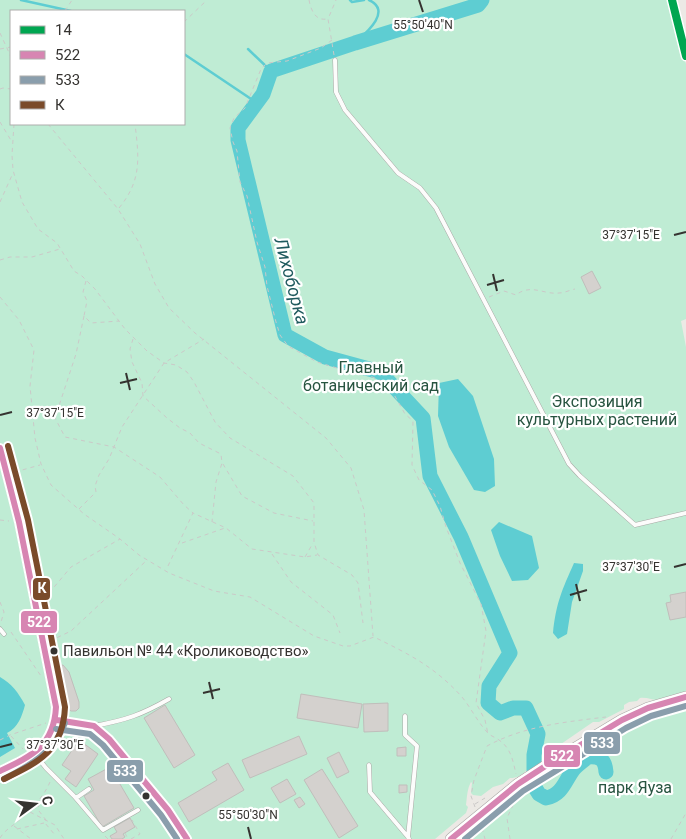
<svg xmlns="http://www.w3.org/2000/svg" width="686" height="839" font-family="Roboto,sans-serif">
  <rect width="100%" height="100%" fill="#ece9e5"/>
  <!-- green -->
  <path fill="#bfecd4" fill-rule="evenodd" d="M 0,0 L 668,0 L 686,64 L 686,319 L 681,321 L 686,347 L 686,692 C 677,693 670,698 661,700 C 655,701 647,697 640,698 L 637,701 L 629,702 L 624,705 L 624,709 L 599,722 L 593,722 L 545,755 L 543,760 C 527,763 527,778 510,778 L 503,784 L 493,787 L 481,796 L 473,795 L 471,793 L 472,783 L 471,782 C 467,789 467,798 466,805 L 468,807 L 466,813 L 435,839 L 0,839 ZM 11,11 L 184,11 L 184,124 L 11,124 Z
    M 686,701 L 686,839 L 466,839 L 479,829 L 479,826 L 483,827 L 488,823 L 489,816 L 497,810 L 498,811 L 505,807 L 508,799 L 518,793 L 518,790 L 522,787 L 528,792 L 530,791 L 530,781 L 537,776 L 543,777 L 547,781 L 550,770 L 563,769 L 568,763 L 570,763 L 571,760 L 578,758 L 579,752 L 581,752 L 584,756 L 586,754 L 584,749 L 591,744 L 594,745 L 595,751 L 598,751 L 603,745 L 603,737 L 606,735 L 615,738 L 619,737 L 624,730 L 629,728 L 634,729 L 653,719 L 655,716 L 654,712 L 671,707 L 672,705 Z"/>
  <!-- water -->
  <path fill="#5ecdd2" d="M 458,379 L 473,396 L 494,459 L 495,486 L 485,492 L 474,490 L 449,447 L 438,416 L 439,383 Z
    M 499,522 L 532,536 L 539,568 L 528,580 L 512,581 L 500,556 L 491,530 Z
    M 574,563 L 583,564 L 583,571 L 572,602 L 567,634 L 558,639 L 553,633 C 556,603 562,590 574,563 Z
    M 0,677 C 12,684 18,692 25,705 C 22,716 18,728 7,733 L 15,748 L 0,757 Z"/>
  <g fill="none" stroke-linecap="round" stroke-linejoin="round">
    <!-- stream -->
    <path stroke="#5ecdd2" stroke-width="2.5" d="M 21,0 L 71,11
      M 350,0 L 352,2 L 364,0
      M 355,43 C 365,34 393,11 369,0
      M 248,49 L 271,71
      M 184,54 L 257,103"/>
    <!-- river -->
    <path stroke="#5ecdd2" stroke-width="15" d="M 482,0 L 478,5 L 355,43 L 271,71 L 263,94 L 238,128 L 238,140 L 285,335 L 325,357 L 380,372 L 423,418 L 430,476 L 461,537 L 510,653 L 489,686 L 488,703 L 500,713 L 513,708 L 526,708 L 538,734 L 534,755 L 534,786 L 539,794 L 546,798 C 562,795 565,781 573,770 C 577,765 583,761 588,757 C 601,756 605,760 606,772"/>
  </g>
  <!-- building -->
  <path fill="#d4d1ce" stroke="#c0bebb" d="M 592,271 L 601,288 L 589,294 L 581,277 Z
    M 686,592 L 686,617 L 670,620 L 666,603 L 671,602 L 670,595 Z
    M 63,665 L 69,672 L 79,702 L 79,708 L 76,711 L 71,711 L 67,708 L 54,675 L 57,666 Z
    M 301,694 L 362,704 L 358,728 L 297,718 Z
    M 388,703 L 388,731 L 364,732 L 363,704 Z
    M 165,705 L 195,755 L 174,768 L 144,718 Z
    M 299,736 L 307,754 L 250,778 L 242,760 Z
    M 79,740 L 98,754 L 76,787 L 65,779 L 71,771 L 62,765 Z
    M 406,747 L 406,756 L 397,756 L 397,748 Z
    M 339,752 L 349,772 L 337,778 L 327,758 Z
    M 228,763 L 244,790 L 189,822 L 178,803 L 217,780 L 212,772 Z
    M 110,767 L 134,808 L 102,827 L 84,796 L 94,790 L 88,779 Z
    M 322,769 L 358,826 L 339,838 L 304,780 Z
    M 287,779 L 296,794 L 280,803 L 271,788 Z
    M 399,785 L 407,785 L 407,792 L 399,793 Z
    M 300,797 L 305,804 L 299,808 L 294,800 Z
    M 130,818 L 135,827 L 123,834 L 125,837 L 122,839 L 112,839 L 110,836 L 117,832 L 114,827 Z"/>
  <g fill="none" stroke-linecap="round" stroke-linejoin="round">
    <!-- lane casing -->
    <g stroke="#a9a8a5" stroke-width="5">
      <path id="lane" d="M 335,60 L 336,92 L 345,110 L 398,173 L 420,188 L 436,208 L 569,464 L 580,476 L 635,525 L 686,513
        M 0,629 L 4,634
        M 405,716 L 405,735 L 417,746 L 408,837 L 409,839
        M 57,720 L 94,726 L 109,739 L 168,810 L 187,839
        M 94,726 C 126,720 141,715 169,699
        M 34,753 L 46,768 L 74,796 L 103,830 L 138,810
        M 369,765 L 370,792 L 408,837
        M 123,778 L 135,769
        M 76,798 L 89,789"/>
    </g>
    <!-- street casing -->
    <g stroke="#a9a8a5" stroke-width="9">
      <path id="street" d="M 0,448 L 19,522 L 56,707 C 58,745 29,757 0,771"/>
    </g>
    <!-- secondary casing -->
    <g stroke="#a9a8a5" stroke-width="12">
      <path id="secondary" d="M 451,839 L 518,784 L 544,767 L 622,720 L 648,708 L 686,697"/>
    </g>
    <!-- path -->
    <path stroke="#cbc9c8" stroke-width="1" stroke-dasharray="4 4" stroke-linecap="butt" d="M 309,0 C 311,10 315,21 327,19
      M 65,11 L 72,0
      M 184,22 L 207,0
      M 0,33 L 11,57
      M 332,40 L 321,48 L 287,61 L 267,63 L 261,69 L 245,108 L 234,118 L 230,128 L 233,142 L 237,151 L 240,182 L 247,196 L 257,242 L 265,267 L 267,286 L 276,322 L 280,335 L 288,346 L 317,362 L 337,368 L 357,370 L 388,384 L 405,414 L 413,421 L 412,465 L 419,480 L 432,490 L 440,506 L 446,527 L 460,563 L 481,604 L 486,631 L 476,703 L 485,720 L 488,734
      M 0,49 L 11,47
      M 334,55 L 328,19 L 336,0
      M 0,89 L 3,88 L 11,89
      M 0,122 L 12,142
      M 14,124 L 12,155 L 13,170 L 22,202 L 38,229 L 57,243 L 74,271 L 82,276 L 95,289 L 125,329 L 147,351 L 164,363 L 176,365 L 187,372 L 194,382 L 215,422 L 230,438 L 293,476 L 314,503 L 314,542 L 318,555 L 352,575 L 358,583 L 363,623
      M 48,124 L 118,209 L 140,244 L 155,284 L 169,308 L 195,333 L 326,438 L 351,468 L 364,510 L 373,636
      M 0,202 L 13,173
      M 119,208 C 142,180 139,158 135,124
      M 0,260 L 10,257 L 32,257 L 60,249
      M 86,281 L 83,292 L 87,301 L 84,316 L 91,323 L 119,321
      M 0,297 L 19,320 L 34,350 L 30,386 L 35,438 L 41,464 L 51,485 L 84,514 L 120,539 L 139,555 L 169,573 L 214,591 L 250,597 L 314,636 L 343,646 L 350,646 L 374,637 C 409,654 435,667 462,697 C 471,708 477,721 487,732 C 490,736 495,737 499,740 C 511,748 513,761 516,774
      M 489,297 L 504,291 L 516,295 C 531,283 544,295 559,293 C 564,293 570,290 575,289
      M 84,316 L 76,354 L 55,418 L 65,437 L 114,447 L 160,477 L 184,505 L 193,513
      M 133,339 L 130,349 L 132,362 L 142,383 L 143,396 L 167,418 L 180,428 L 190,433 L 199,443 L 221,454 L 222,463 L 216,482 L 212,522
      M 223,464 L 242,496 L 274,513 L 313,521
      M 15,472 L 40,465
      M 79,509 L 96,492 L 95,486 L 99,475 L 109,459 L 122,427 L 164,363 L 204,339
      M 0,520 L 9,521
      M 182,543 L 225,528
      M 272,554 L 291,582 L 333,615 L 340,633
      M 305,557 L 313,543
      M 168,566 L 193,513 L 226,528 L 252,549 L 305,557 L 317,555
      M 44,599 L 71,567 L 120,539
      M 0,602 L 4,612 L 1,622
      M 11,632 L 41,676
      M 50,641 L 71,631 L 146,561
      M 11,736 L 23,749
      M 0,740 L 10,735 L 46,723
      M 38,803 L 39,811 L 46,820 L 45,823 L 55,835
      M 475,804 L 485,798
      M 475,807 L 471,796 L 474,780 L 487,746 C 524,726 565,722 606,717
      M 30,812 L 55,825 L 64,839
      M 14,826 L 31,839
      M 482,828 L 485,839
      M 17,829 L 44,823
      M 125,833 L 128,839
      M 105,836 L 108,839
      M 0,838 C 4,831 11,827 17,822 C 31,810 43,798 50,782
      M 131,839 L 140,834 L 132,820
      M 510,839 L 507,818 L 516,799
      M 671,839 L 686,813"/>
    <!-- lane -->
    <use href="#lane" stroke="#fcfcfb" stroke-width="4"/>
    <!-- street -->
    <use href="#street" stroke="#fcfcfb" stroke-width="8"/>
    <!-- secondary -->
    <use href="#secondary" stroke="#fcfcfb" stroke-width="11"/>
    <!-- bus-1 casing -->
    <g stroke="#fff" stroke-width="10">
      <path id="bus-1" d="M 0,448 L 19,522 L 56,707 C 54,746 32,756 0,771
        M 57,720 L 94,726 L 109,739 L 168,810 L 187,839
        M 451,839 L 518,784 L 544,767 L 622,720 L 648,708 L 686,697"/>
    </g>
    <!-- bus-2 casing -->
    <g stroke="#fff" stroke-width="10">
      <path id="bus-2" d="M 56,729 L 90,734 L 103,745 L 161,815 L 177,839
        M 4,779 C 31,765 54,752 65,723
        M 465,839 L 523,791 L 626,728 L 651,716 L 686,706"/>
    </g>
    <!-- bus-3 casing -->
    <g stroke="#fff" stroke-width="10">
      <path id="bus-3" d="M 4,779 C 39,762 63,751 65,707 L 28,520 L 8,446"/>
    </g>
    <!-- bus-1 -->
    <use href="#bus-1" stroke="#d785b2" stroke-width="6"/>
    <!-- bus-2 -->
    <use href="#bus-2" stroke="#8a9eac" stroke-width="6"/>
    <!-- bus-3 -->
    <use href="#bus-3" stroke="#7a4b2a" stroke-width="6"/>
    <!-- rail-1 casing -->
    <g stroke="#fff" stroke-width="11">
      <path id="rail-1" d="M 672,0 L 686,56"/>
    </g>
    <!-- rail-1 -->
    <use href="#rail-1" stroke="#00a651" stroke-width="8"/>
  </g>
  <!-- ticks -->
  <path fill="none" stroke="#353330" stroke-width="2" d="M 419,0 L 423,12M 674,235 L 686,232M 493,274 L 497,291M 487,285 L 504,280M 126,373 L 130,390M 120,383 L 137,379M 0,415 L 12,412M 674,567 L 686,564M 576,584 L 580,601M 570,595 L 587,590M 209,682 L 213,699M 203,693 L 220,689M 0,747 L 12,744M 248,827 L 251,839"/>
  <!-- markers -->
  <g fill="#353330" stroke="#fff" stroke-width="2">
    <circle cx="54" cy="651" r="4.5"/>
    <circle cx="146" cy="796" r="4.5"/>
  </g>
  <g text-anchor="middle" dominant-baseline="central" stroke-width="4.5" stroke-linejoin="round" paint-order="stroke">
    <!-- bus labels -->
    <g font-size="15" fill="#353330" stroke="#fff" text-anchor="start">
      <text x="63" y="651">Павильон № 44 «Кролиководство»</text>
    </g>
    <!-- park labels -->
    <g font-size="16" fill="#275440" stroke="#fff">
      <text x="371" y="367">Главный<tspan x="371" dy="18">ботанический сад</tspan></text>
      <text x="597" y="401">Экспозиция<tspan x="597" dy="18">культурных растений</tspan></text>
      <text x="635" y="787">парк Яуза</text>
    </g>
    <!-- water labels -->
    <g font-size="18" font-style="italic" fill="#1f5a5e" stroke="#fff">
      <text transform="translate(292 281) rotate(75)">Лихоборка</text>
    </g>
  </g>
  <g font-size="12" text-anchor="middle" fill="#353330" stroke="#fff" stroke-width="4.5" stroke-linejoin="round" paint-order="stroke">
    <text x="423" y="29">55°50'40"N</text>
    <text x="631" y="239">37°37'15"E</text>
    <text x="55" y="417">37°37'15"E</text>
    <text x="631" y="571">37°37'30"E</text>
    <text x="55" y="749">37°37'30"E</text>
    <text x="248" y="819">55°50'30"N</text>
  </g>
  <g stroke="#fff" stroke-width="2">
    <rect x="32" y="577" width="19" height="24" rx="5" fill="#7a4b2a"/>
    <rect x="20" y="610" width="38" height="24" rx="5" fill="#d785b2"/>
    <rect x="583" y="731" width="38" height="24" rx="5" fill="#8a9eac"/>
    <rect x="543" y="744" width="38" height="24" rx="5" fill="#d785b2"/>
    <rect x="106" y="759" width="38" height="24" rx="5" fill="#8a9eac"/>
  </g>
  <g font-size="14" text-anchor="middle" font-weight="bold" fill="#fff">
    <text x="42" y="593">К</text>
    <text x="39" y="627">522</text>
    <text x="602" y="748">533</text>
    <text x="562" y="761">522</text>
    <text x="125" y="776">533</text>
  </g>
  <!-- legend -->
  <rect x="10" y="10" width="175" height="115" fill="#ffffff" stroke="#aeadac"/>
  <rect x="20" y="26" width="25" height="8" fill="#00a651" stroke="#aeadac"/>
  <text x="55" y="35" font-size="15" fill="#353330">14</text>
  <rect x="20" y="51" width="25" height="8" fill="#d785b2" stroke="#aeadac"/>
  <text x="55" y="60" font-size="15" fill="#353330">522</text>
  <rect x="20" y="76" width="25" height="8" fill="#8a9eac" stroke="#aeadac"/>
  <text x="55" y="85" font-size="15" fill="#353330">533</text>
  <rect x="20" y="101" width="25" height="8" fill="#7a4b2a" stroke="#aeadac"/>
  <text x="55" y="110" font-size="15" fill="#353330">К</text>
  <!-- north arrow -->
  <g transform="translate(35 804) rotate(75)" stroke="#ffffff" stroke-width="4" paint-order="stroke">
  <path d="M0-4L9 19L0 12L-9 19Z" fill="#353330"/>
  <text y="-8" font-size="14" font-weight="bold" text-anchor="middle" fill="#353330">С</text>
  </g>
</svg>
